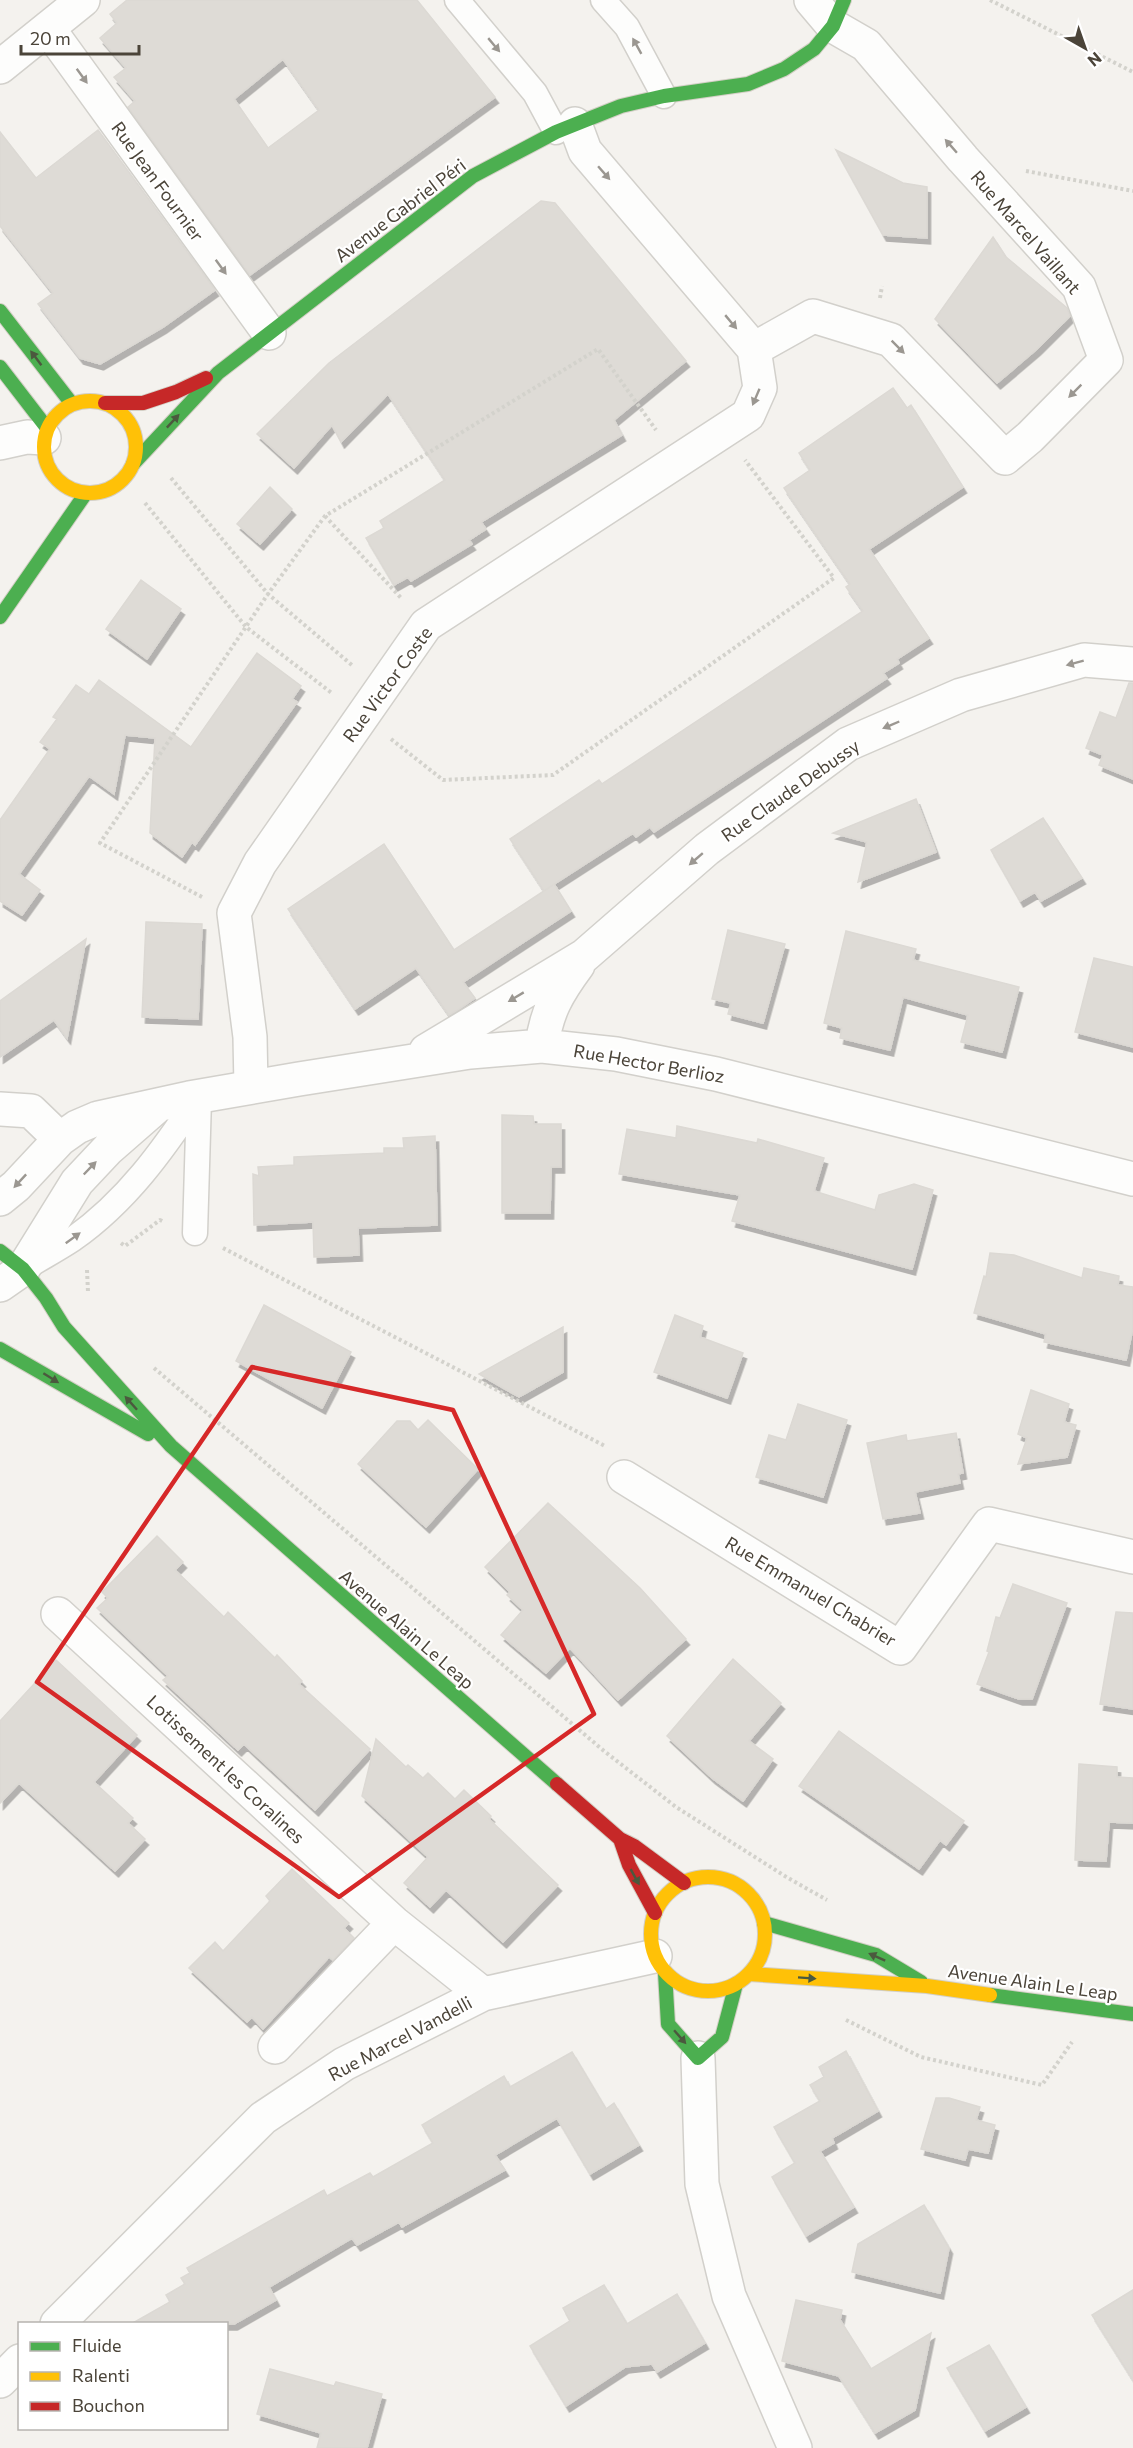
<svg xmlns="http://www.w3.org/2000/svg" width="1133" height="2448" font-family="Commissioner,sans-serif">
  <defs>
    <filter id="shadow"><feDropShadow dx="3.5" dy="6" stdDeviation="0" flood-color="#0004"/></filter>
  </defs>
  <rect width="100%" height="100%" fill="#f4f2ee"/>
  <!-- building -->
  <path fill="#dedbd6" stroke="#dcd9d4" stroke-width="1.5" fill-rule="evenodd" filter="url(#shadow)" d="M 127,0 L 417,0 L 495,97 L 250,275 L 128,107 L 135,101 L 114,77 L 126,68 L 100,38 L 117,23 L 110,14 ZM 283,59 L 319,110 L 268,148 L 234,99 Z
    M 98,130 L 215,290 L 163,327 L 100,364 L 80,358 L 38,304 L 53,293 L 0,226 L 0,132 L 36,178 Z
    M 836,150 L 903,183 L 927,187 L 927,238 L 883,235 Z
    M 541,201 L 555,203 L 686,361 L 614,420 L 622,435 L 481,522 L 486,529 L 469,540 L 472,544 L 411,581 L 408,577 L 394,585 L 366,538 L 384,528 L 380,521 L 445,480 L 388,394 L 341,442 L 332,425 L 294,468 L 257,434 L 329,363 Z
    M 993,237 L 1006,257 L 1067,308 L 1070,316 L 1037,349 L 997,383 L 935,319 Z
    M 893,388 L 907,408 L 911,405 L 963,487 L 869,549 L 929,638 L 897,659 L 899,663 L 883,673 L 887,678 L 654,832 L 650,827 L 636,837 L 633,833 L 554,884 L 571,911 L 463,982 L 475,998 L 456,1011 L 449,1015 L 416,968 L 355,1009 L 288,909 L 384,844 L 454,950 L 553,885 L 544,891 L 510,839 L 599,780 L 602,784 L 863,611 L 846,587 L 850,584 L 784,488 L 810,470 L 799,453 Z
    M 270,487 L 292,509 L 260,544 L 237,524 Z
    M 141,580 L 181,609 L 147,659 L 106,629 Z
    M 257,653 L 301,686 L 292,699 L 297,702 L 195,845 L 192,842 L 182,857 L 150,833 L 155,738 L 125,735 L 114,794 L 89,776 L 19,874 L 40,890 L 22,915 L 0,901 L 0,820 L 50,749 L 40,742 L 57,719 L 53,717 L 76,685 L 89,694 L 99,680 L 191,747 Z
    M 1129,683 L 1133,683 L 1133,779 L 1099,765 L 1103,755 L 1086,748 L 1100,712 L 1116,718 Z
    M 916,799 L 936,852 L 858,882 L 867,842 L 833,833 Z
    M 1043,818 L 1082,878 L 1041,901 L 1035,892 L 1020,901 L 991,850 Z
    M 146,922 L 202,924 L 198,1019 L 142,1017 Z
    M 728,930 L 785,944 L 763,1023 L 728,1014 L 731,1003 L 712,999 Z
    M 846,931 L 916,949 L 913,960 L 1019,987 L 1002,1052 L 961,1042 L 968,1015 L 903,997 L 890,1050 L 840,1038 L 842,1028 L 824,1023 Z
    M 86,939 L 67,1038 L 54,1020 L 0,1057 L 0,1001 Z
    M 1094,958 L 1133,967 L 1133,1047 L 1075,1032 Z
    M 502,1115 L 533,1116 L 534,1124 L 561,1124 L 561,1167 L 551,1167 L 550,1213 L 502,1213 Z
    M 677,1126 L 757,1143 L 758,1139 L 824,1158 L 814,1191 L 875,1210 L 879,1195 L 914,1184 L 933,1190 L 912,1269 L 732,1221 L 740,1195 L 619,1174 L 627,1129 L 676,1138 Z
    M 435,1136 L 437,1225 L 358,1228 L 359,1255 L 314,1257 L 313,1222 L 254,1225 L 253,1174 L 259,1176 L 258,1167 L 294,1165 L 294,1157 L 384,1153 L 384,1148 L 404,1148 L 403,1138 Z
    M 990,1253 L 1014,1255 L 1082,1278 L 1084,1268 L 1119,1276 L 1118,1285 L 1133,1287 L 1133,1328 L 1126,1360 L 1044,1342 L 1046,1334 L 974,1313 L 984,1276 L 986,1277 Z
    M 264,1305 L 351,1352 L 322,1408 L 236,1361 Z
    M 675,1315 L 703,1326 L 700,1337 L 743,1353 L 727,1398 L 654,1372 Z
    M 563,1327 L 563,1372 L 531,1390 L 519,1397 L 479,1374 Z
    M 1031,1390 L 1069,1404 L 1064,1422 L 1076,1425 L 1067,1457 L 1018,1464 L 1027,1438 L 1018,1434 Z
    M 798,1404 L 847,1420 L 823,1497 L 756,1477 L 769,1435 L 786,1440 Z
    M 428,1420 L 478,1469 L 426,1527 L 358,1464 L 397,1421 L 410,1421 L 418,1430 Z
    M 956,1433 L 963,1473 L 958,1474 L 960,1483 L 915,1492 L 920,1513 L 883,1519 L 867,1443 L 906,1435 L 907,1441 Z
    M 548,1503 L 640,1588 L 686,1639 L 618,1700 L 570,1648 L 546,1673 L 501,1635 L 523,1610 L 507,1595 L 510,1592 L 485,1567 Z
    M 157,1536 L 183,1562 L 175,1570 L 224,1617 L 228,1612 L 275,1658 L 277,1655 L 302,1681 L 299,1684 L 370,1749 L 315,1810 L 244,1744 L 238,1750 L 163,1680 L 168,1676 L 97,1608 L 108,1598 L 102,1592 Z
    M 1013,1584 L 1067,1603 L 1032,1699 L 1019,1699 L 977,1684 L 989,1652 L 987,1651 L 996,1617 L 1000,1618 Z
    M 1116,1612 L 1133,1613 L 1133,1709 L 1100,1704 Z
    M 733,1659 L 781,1703 L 749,1741 L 773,1759 L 743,1801 L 712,1778 L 667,1736 Z
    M 56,1660 L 137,1735 L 94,1782 L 133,1818 L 128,1823 L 145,1839 L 115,1871 L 19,1783 L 0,1803 L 0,1721 Z
    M 839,1731 L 964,1821 L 946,1845 L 940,1840 L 919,1869 L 799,1786 Z
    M 376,1739 L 406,1767 L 408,1765 L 423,1778 L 428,1773 L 455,1799 L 464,1790 L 491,1816 L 489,1819 L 558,1885 L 503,1942 L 446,1890 L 430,1907 L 404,1883 L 428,1857 L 362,1796 Z
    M 1079,1764 L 1117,1767 L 1117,1777 L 1133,1778 L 1133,1823 L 1109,1822 L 1106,1861 L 1075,1860 Z
    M 292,1869 L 349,1923 L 344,1928 L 354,1938 L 333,1960 L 329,1957 L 263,2029 L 252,2017 L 247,2022 L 189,1968 L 215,1942 L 223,1951 L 270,1901 L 266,1896 Z
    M 846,2051 L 878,2111 L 832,2138 L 834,2143 L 820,2151 L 854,2207 L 806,2236 L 772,2177 L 795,2163 L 774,2127 L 820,2101 L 810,2085 L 824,2077 L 819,2067 Z
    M 572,2052 L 606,2109 L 614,2103 L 639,2145 L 590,2174 L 557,2118 L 495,2155 L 505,2170 L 402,2227 L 399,2222 L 357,2245 L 352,2238 L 269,2287 L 276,2300 L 234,2324 L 131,2324 L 170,2302 L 166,2295 L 185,2284 L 181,2278 L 190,2273 L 187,2268 L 324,2190 L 327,2196 L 370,2173 L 373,2177 L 433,2143 L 422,2125 L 504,2076 L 510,2087 Z
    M 936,2098 L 949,2098 L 980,2107 L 976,2120 L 995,2125 L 988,2153 L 968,2149 L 965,2160 L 921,2149 Z
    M 924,2205 L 949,2248 L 940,2293 L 852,2272 L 858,2244 Z
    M 604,2285 L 627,2324 L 677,2294 L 705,2343 L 657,2372 L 652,2364 L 625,2367 L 566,2406 L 530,2346 L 570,2321 L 563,2308 Z
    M 1133,2290 L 1133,2380 L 1092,2315 Z
    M 796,2300 L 842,2310 L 840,2320 L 871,2369 L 931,2333 L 915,2410 L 875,2433 L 839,2376 L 782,2361 Z
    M 989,2345 L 1026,2407 L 985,2431 L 947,2368 Z
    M 270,2369 L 334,2386 L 336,2382 L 382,2394 L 367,2448 L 317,2448 L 321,2433 L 257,2414 Z"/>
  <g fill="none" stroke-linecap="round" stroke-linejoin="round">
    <!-- lane casing -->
    <g stroke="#d2d0cb" stroke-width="27">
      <path id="lane" d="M 457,0 L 535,93 L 556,132
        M 603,0 L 627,27 L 664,96
        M 195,1233 L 199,1099
        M 25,1268 C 41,1258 58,1249 73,1239 C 127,1201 163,1150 199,1096"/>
    </g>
    <!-- street casing -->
    <g stroke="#d2d0cb" stroke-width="36">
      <path id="street" d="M 48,28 L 269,333
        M 0,67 L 83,0
        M 575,124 L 585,151 L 754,349 L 813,316 L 891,340 L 1005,458 L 1030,437 L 1106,360 L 1079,287 L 963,159 L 866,45 L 833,26 L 811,0
        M 0,443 L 27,437 L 44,438
        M 542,1046 C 546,1012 558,992 578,965
        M 426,1051 L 584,956 L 707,849 L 848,744 L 961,695 L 1084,660 L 1133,664
        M 251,1087 L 250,1037 L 234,913 L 260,863 L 426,625 L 748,415 L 760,388 L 754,349
        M 0,1109 L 31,1111 L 60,1139
        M 0,1199 L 16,1186 L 60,1139 L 77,1127 L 98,1118 L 189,1098 L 299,1079 L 470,1052 L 542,1046 L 616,1054 L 716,1074 L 1133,1179
        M 0,1285 L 23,1269 L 77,1182 L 108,1149 L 155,1108
        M 624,1477 L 900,1648 L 989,1524 L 1133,1557
        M 58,1614 L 394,1923 L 483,1994
        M 275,2047 L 394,1923
        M 698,2058 L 702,2184 L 729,2296 L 795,2448
        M 57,2324 L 263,2118 L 344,2064 L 483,1994 L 655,1956
        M 0,2381 L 20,2361"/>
    </g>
    <!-- fast casing -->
    <g stroke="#d3cfc5" stroke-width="16">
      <path id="fast" d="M 0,311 L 72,404
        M 0,367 L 47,428
        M 133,464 L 218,373 L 473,176 L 556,132 L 621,106 L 664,96 L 748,84 L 784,69 L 814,49 L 833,26 L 844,0
        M 0,617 L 86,493
        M 0,1251 L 23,1269 L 46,1298 L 64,1327 L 171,1446 L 557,1784
        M 0,1349 L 148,1434
        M 764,1923 L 876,1955 L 921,1982
        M 665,1973 L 668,2024 L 698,2058 L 722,2037 L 736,1984
        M 990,1995 L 1133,2014"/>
    </g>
    <!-- slow casing -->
    <g stroke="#d3cfc5" stroke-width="16">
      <path id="slow" d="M44 447a46 46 0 1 1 92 0a46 46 0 1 1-92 0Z
        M651 1934a57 57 0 1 1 114 0a57 57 0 1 1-114 0Z
        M 749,1974 L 927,1986 L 990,1995"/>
    </g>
    <!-- jam casing -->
    <g stroke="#d3cfc5" stroke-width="16">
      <path id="jam" d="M 105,403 L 143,403 L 176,392 L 206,378
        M 557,1784 L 620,1839 L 634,1846 L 684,1883
        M 620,1839 L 629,1865 L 655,1913"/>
    </g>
    <!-- path -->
    <path stroke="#d3d2cc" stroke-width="4" stroke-dasharray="3 3" stroke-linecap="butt" d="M 990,0 L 1133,72
      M 1026,171 L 1133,191
      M 880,298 L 882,286
      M 171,478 L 268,594 L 353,666
      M 145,503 L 246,627 L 333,694
      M 325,516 L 402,599
      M 391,739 L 443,780 L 553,775 L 834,578 L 745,460
      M 202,897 L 100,843 L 268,594 L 325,516 L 598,349 L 656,430
      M 121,1243 L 125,1246 L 160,1220 L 164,1222
      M 223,1248 L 605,1446
      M 87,1270 L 88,1292
      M 154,1368 L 604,1751 L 676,1807 L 788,1878 L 827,1900
      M 846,2020 L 921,2057 L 1042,2085 L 1072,2042"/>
    <!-- lane -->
    <use href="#lane" stroke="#fdfdfc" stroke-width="24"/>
    <!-- street -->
    <use href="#street" stroke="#fdfdfc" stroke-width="33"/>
    <!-- fast -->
    <use href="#fast" stroke="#4caf50" stroke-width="14"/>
    <!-- slow -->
    <use href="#slow" stroke="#ffc107" stroke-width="14"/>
    <!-- jam -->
    <use href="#jam" stroke="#c62828" stroke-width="14"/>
  </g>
  <!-- one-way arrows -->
  <defs><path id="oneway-solid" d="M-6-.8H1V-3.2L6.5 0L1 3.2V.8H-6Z" transform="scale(1.5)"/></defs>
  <g fill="#9b9791">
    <use href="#oneway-solid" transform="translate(494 45) rotate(50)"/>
    <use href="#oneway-solid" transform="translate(637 46) rotate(-119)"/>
    <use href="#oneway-solid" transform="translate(82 76) rotate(54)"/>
    <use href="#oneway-solid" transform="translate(951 146) rotate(-131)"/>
    <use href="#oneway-solid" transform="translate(604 173) rotate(49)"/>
    <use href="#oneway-solid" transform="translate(221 267) rotate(54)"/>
    <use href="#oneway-solid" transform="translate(731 322) rotate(50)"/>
    <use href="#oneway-solid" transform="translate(898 347) rotate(45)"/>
    <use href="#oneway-solid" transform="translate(1075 391) rotate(135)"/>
    <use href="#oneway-solid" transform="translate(756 397) rotate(113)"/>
    <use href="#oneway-solid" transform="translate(1075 663) rotate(165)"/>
    <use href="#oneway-solid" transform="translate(891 725) rotate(157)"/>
    <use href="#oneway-solid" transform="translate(696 859) rotate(139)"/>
    <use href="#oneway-solid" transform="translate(516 997) rotate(149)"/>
    <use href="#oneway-solid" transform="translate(90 1168) rotate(-46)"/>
    <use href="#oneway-solid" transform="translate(20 1181) rotate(133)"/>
    <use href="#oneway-solid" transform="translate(73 1238) rotate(-36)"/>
  </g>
  <g fill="#4b593e">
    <use href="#oneway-solid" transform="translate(36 358) rotate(-127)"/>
    <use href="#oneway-solid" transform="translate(173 421) rotate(-47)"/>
    <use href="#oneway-solid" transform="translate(51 1378) rotate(32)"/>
    <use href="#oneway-solid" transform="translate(131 1403) rotate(-132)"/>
    <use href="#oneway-solid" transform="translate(635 1877) rotate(61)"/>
    <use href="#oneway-solid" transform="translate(877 1957) rotate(-156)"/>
    <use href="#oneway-solid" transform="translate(807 1978) rotate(4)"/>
    <use href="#oneway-solid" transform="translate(680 2037) rotate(49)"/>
  </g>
  <!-- marked area -->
  <path fill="none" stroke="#d62828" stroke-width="4.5" stroke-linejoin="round" d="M 252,1367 L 453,1410 L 594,1714 L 339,1897 L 37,1682 Z"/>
  <g text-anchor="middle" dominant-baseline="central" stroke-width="4.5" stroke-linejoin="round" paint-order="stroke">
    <!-- street labels -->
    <g font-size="18" fill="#4b4439" stroke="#fff">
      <text transform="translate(158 181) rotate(54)">Rue Jean Fournier</text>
      <text transform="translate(400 210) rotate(-37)">Avenue Gabriel Péri</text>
      <text transform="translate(1026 232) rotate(49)">Rue Marcel Vaillant</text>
      <text transform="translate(387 684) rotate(-54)">Rue Victor Coste</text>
      <text transform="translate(790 790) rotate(-35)">Rue Claude Debussy</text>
      <text transform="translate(649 1063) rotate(10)">Rue Hector Berlioz</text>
      <text transform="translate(811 1591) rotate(31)">Rue Emmanuel Chabrier</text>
      <text transform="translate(407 1629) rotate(41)">Avenue Alain Le Leap</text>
      <text transform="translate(226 1769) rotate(43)">Lotissement les Coralines</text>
      <text transform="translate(1033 1982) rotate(8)">Avenue Alain Le Leap</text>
      <text transform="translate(400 2038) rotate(-28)">Rue Marcel Vandelli</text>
    </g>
  </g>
  <!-- legend -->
  <rect x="18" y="2322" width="210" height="108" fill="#ffffff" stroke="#b7b4b0" stroke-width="1.5"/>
  <rect x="30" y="2342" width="30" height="9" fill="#4caf50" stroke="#b7b4b0" stroke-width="1.5"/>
  <text x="72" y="2352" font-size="18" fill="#4b4439">Fluide</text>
  <rect x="30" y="2372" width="30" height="9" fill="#ffc107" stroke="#b7b4b0" stroke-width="1.5"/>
  <text x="72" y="2382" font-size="18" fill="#4b4439">Ralenti</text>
  <rect x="30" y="2402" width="30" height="9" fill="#c62828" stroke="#b7b4b0" stroke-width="1.5"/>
  <text x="72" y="2412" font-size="18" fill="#4b4439">Bouchon</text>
  <!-- north arrow -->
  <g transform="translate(1085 48) rotate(140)" stroke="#ffffff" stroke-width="4.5" paint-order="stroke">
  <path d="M0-4.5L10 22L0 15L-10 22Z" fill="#4b4439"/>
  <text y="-9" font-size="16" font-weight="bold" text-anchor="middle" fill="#4b4439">N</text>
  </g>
  <!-- scale -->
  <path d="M21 45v9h118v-9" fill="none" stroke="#4b4439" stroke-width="3"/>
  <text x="30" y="45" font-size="18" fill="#4b4439" stroke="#ffffff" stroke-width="4.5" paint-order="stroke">20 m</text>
</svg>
